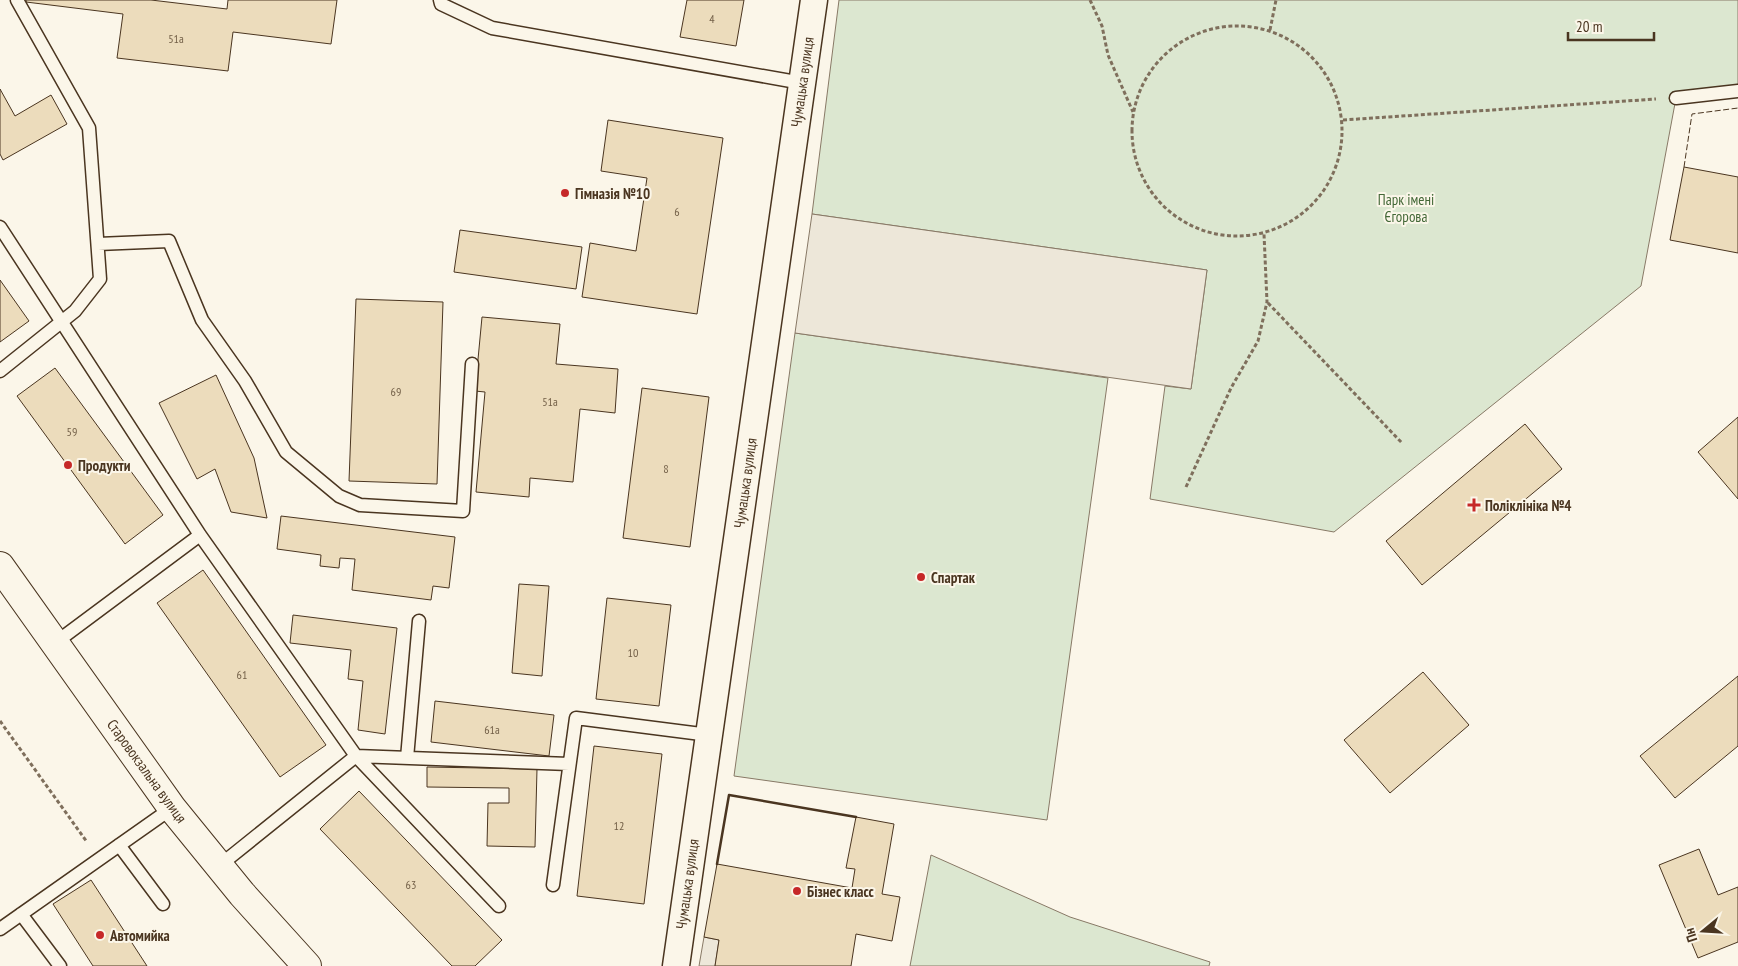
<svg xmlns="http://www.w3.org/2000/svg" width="1738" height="966" font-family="'PT Sans Narrow',sans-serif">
  <rect width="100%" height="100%" fill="#fbf6e9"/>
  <!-- green -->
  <path fill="#dce7d0" stroke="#887966" d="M 839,0 L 1738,0 L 1738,91 L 1676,98 L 1641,286 L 1334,532 L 1150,499 L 1165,386 L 1191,389 L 1207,270 L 812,214 Z
    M 795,333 L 1108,378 L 1047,820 L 734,776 Z
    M 931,855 L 1070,917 L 1210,962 L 1209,966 L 910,966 Z"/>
  <!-- parking -->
  <path fill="#ede7d9" stroke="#887966" d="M 812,214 L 1207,270 L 1191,389 L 795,333 Z
    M 704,937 L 719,940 L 715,966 L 699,966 Z"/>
  <!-- building -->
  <path fill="#ecdcbc" stroke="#4a3520" d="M 26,0 L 151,0 L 227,9 L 228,0 L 337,0 L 331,44 L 233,32 L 228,71 L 117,58 L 123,14 L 26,2 Z
    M 687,0 L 744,0 L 736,46 L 680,37 Z
    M 0,89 L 15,116 L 51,95 L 67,124 L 3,160 L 0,154 Z
    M 608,120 L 723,138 L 697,314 L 582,297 L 590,243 L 636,251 L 647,178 L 601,171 Z
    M 1684,167 L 1738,177 L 1738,253 L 1670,240 Z
    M 460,230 L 582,247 L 576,289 L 454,272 Z
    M 0,280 L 29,321 L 0,342 Z
    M 356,299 L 443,302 L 437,484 L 349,481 Z
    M 482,317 L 560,324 L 556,364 L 618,369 L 615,413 L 580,409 L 573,482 L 530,478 L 529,497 L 476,492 L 485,392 L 475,391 Z
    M 55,368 L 163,515 L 125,544 L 17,396 Z
    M 216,375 L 254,458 L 267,518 L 231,512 L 215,469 L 197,479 L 159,403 Z
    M 642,388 L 709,397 L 690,547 L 623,538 Z
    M 1738,417 L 1738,499 L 1698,452 Z
    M 1525,424 L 1562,469 L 1422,585 L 1386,541 Z
    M 281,516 L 455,537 L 449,588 L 433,586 L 431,600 L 352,590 L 355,559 L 340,558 L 339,568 L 320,566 L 321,555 L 277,549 Z
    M 203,570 L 326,745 L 280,777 L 157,603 Z
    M 519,584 L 549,586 L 542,676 L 512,673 Z
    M 607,598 L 671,605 L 659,706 L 596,699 Z
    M 293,615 L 397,628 L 385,734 L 358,730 L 363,681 L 348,679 L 351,650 L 290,643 Z
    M 1423,672 L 1469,725 L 1390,793 L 1344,740 Z
    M 1738,676 L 1738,746 L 1675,798 L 1640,756 Z
    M 435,701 L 554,715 L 549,756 L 431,742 Z
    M 594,746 L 662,754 L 644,904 L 577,896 Z
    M 427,767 L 537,769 L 535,847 L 487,846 L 488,803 L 509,803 L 509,788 L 427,787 Z
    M 359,791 L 502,940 L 475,966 L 452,966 L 320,829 Z
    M 856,817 L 894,824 L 882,894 L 900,897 L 892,941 L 856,934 L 851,966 L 715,966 L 719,940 L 704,937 L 717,864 L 852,888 L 855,869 L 846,868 Z
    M 1699,849 L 1718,895 L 1738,887 L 1738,942 L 1698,958 L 1659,865 Z
    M 91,880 L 147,966 L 93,966 L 53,904 Z"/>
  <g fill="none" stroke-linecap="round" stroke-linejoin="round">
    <!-- lane casing -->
    <g stroke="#4a3520" stroke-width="15">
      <path id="lane" d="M 440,0 L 441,4 L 492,28 L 802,83
        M 1676,98 L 1738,91
        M 0,227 L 200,535 L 356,756 L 499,906
        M 98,244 L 169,241 L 202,320 L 245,381 L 286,452 L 339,496 L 360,505 L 463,511 L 472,364
        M 0,371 L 75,311 L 100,279 L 89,128 L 17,0
        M 55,643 L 200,535
        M 407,758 L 419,621
        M 119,845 L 163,904
        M 219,866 L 356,756 L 569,764
        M 553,885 L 576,718 L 709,735
        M 21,914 L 60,966
        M 0,929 L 172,808"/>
    </g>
    <!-- street casing -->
    <g stroke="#4a3520" stroke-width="29">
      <path id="street" d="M 676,966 L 814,0"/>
    </g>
    <!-- primary casing -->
    <g stroke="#4a3520" stroke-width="30">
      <path id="primary" d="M 0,566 L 172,808 L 242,894 L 307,966"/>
    </g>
    <!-- path -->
    <path stroke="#7f6f5c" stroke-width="3" stroke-dasharray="4 2.5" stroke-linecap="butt" d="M 1090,0 L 1102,26 L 1108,55 L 1133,112
      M1132 131a105 105 0 1 1 210 0a105 105 0 1 1-210 0Z
      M 1270,30 L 1276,0
      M 1343,120 L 1656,99
      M 1268,303 L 1402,443
      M 1186,487 L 1231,388 L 1258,341 L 1267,302 L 1264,234
      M 0,721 L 87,842"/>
    <!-- lane -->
    <use href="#lane" stroke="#fbf6e9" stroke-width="12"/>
    <!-- street -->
    <use href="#street" stroke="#fbf6e9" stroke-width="26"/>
    <!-- primary -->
    <use href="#primary" stroke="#fbf6e9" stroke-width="28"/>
    <!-- fence -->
    <path stroke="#4a3520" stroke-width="1" stroke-dasharray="6 2.5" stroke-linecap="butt" d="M 1684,167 L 1692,114 L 1738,108"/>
    <!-- wall -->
    <path stroke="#4a3520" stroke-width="2.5" d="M 717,864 L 729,795 L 856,817"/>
  </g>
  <!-- markers -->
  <g fill="#c62828" stroke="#fbf6e9" stroke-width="2">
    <circle cx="565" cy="193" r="5"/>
    <circle cx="68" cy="465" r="5"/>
    <path d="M1471.5 497.5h5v5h5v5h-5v5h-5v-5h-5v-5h5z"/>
    <circle cx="921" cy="577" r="5"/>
    <circle cx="797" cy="891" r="5"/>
    <circle cx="100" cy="935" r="5"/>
  </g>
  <g text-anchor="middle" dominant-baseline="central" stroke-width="4" stroke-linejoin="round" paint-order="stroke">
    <!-- number labels -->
    <g font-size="12" fill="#725f47">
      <text x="712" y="18">4</text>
      <text x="176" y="38">51а</text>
      <text x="677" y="211">6</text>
      <text x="396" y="391">69</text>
      <text x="550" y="401">51а</text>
      <text x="72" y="431">59</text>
      <text x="666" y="468">8</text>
      <text x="633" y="652">10</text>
      <text x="242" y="674">61</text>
      <text x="492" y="729">61а</text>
      <text x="619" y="825">12</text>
      <text x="411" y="884">63</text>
    </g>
    <!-- street labels -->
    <g font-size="15" fill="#4a3520" stroke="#fbf6e9">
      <text transform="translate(802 82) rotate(-82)">Чумацька вулиця</text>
      <text transform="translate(745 483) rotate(-82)">Чумацька вулиця</text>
      <text transform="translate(147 771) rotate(54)">Старовокзальна вулиця</text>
      <text transform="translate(687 884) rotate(-82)">Чумацька вулиця</text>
    </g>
    <!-- poi labels -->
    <g font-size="15" font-weight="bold" fill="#4a3520" stroke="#fbf6e9" text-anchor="start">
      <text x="575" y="193">Гімназія №10</text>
      <text x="78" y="465">Продукти</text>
      <text x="1485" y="505">Поліклініка №4</text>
      <text x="931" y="577">Спартак</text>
      <text x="807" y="891">Бізнес класс</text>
      <text x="110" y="935">Автомийка</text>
    </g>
    <!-- park labels -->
    <g font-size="15" fill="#436837" stroke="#fbf6e9">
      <text x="1406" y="199">Парк імені<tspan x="1406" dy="17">Єгорова</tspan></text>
    </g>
  </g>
  <!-- north arrow -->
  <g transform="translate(1703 931) rotate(252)" stroke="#fbf6e9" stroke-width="4" paint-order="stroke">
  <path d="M0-4L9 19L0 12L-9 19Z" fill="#4a3520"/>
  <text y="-8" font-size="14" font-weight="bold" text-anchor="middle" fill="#4a3520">Пн</text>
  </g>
  <!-- scale -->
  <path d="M1568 32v8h86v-8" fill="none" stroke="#4a3520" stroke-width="2.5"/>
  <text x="1576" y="32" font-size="15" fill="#4a3520" stroke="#fbf6e9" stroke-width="4" paint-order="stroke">20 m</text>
</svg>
